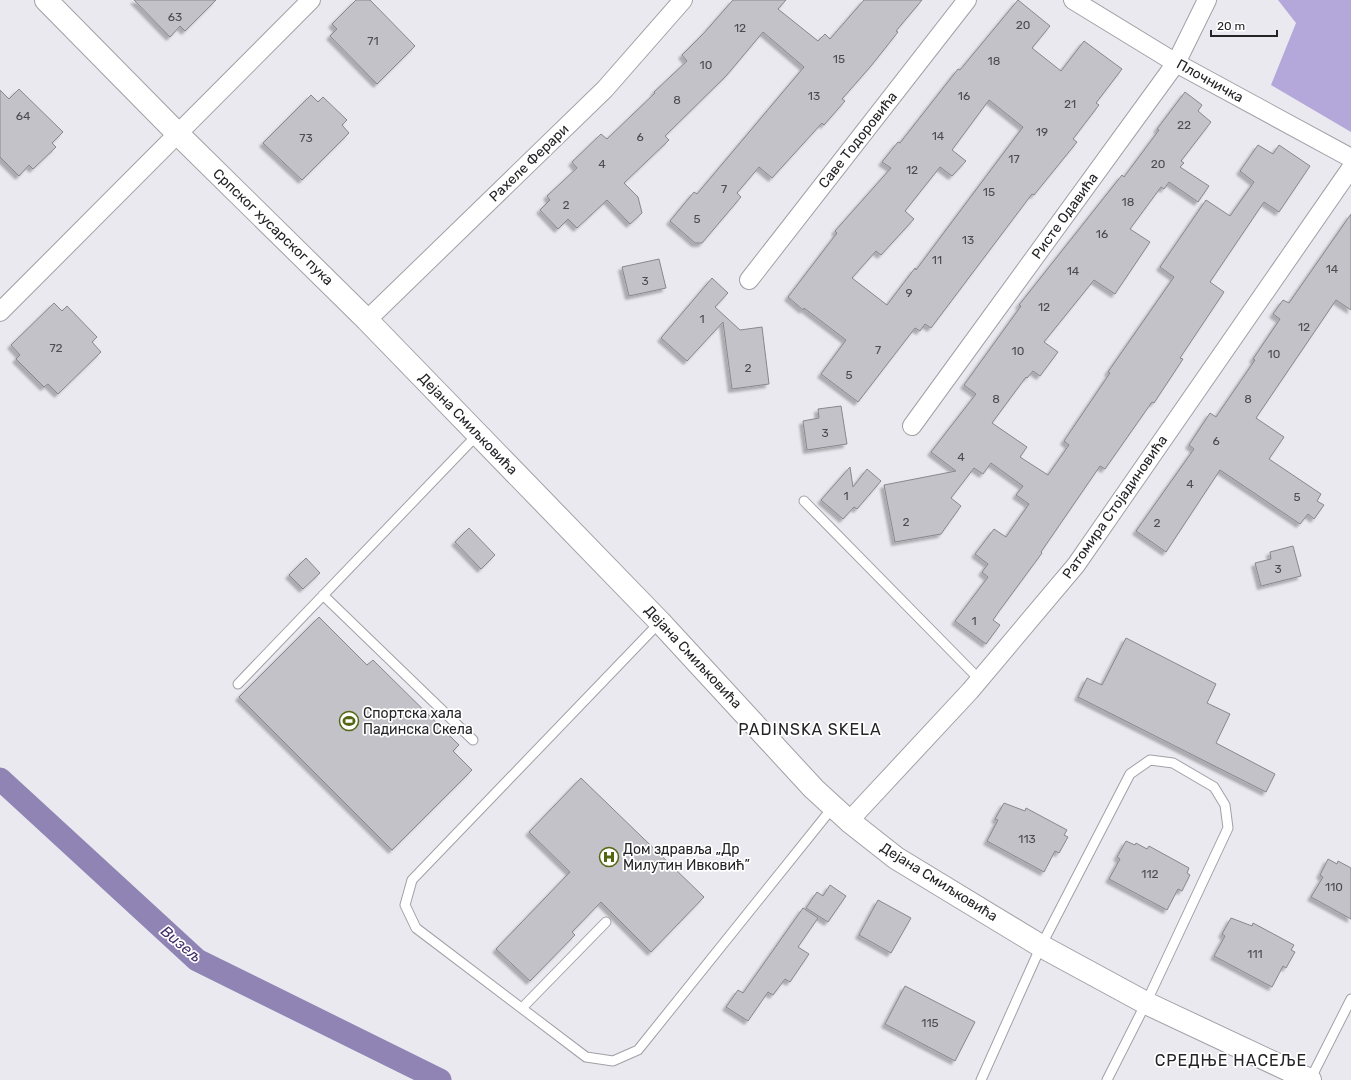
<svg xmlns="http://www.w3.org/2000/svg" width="1351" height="1080" font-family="Rubik,sans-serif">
  <defs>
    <filter id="shadow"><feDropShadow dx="-3.5" dy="3.5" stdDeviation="1" flood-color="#0004"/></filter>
  </defs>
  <rect width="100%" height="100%" fill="#eae9ef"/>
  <!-- forest -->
  <path fill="#b4a8db" d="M 1278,0 L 1351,0 L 1351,132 L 1271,85 L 1296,23 Z"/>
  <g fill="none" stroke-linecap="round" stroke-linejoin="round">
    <!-- canal -->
    <path stroke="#9084b5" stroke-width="23" d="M 0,779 L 197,960 L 440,1080"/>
  </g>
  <!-- building -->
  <path fill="#c3c2c8" stroke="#89878d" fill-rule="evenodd" filter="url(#shadow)" d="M 134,0 L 216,0 L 185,31 L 180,26 L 170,37 Z
    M 356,0 L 370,0 L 415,46 L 377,84 L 330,36 L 337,29 L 332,24 Z
    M 733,0 L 786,0 L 778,9 L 818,41 L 825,34 L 830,39 L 864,0 L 922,0 L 896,31 L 898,32 L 871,66 L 842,99 L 845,101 L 824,125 L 822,123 L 772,178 L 759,167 L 737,193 L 741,197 L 702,243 L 695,243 L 670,221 L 694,192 L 697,194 L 804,67 L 763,32 L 727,75 L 665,136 L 669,140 L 624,183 L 638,197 L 642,213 L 630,224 L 607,200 L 577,228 L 568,219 L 558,229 L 540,210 L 550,200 L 547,196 L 577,168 L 572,162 L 601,134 L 607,139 L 655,93 L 654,92 L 687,61 L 682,55 L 704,33 Z
    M 1018,0 L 1050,26 L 1032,48 L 1061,71 L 1084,41 L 1122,69 L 1096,103 L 1099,105 L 1073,139 L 1077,142 L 1034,195 L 1032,194 L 931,328 L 925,324 L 920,331 L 915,328 L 858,402 L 821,374 L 846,340 L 804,308 L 803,310 L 788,297 L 837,233 L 835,231 L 891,168 L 882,162 L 898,142 L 900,143 L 958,69 L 960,70 ZM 989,100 L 1023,127 L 916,270 L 915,268 L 887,305 L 852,278 L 876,251 L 881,255 L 914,219 L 905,211 L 940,167 L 952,176 L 966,161 L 952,150 Z
    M 19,89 L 63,132 L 52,143 L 56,147 L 33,169 L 29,165 L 19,176 L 0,157 L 0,90 L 9,99 Z
    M 1185,92 L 1202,105 L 1198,111 L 1211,122 L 1181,161 L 1184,163 L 1180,167 L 1209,186 L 1198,202 L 1169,182 L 1164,189 L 1161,187 L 1130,229 L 1150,242 L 1115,294 L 1094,280 L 1044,342 L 1058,352 L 1040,376 L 1033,371 L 1027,378 L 1026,377 L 992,423 L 1027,447 L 1020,457 L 1048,475 L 1069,445 L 1064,441 L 1110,373 L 1108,372 L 1174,277 L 1160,267 L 1206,200 L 1230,216 L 1254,182 L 1240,171 L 1258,145 L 1273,154 L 1279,145 L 1310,166 L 1279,212 L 1264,202 L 1210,282 L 1224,292 L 1180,358 L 1183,359 L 1154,403 L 1152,402 L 1105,469 L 1100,466 L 1041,552 L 1042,553 L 1000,610 L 993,620 L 1000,625 L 986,644 L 955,621 L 988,577 L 982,572 L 988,564 L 975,554 L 994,529 L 1006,537 L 1029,504 L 1016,495 L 1023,486 L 991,463 L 983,474 L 974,468 L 951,498 L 961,506 L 941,534 L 895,542 L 884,485 L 956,471 L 931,452 L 976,394 L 964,385 L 1021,306 L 1019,305 L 1122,175 L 1124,177 L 1159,130 L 1157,129 Z
    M 311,95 L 318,102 L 323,97 L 347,120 L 342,125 L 349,133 L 302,180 L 263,143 Z
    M 1351,214 L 1351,310 L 1336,300 L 1256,418 L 1284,437 L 1269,459 L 1321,494 L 1317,501 L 1324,505 L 1314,519 L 1308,514 L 1300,524 L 1220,470 L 1166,552 L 1136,531 L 1194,449 L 1189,445 L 1210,413 L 1216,417 L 1255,360 L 1253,359 L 1280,319 L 1273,314 L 1283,300 L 1289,303 Z
    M 659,259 L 666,288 L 629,296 L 622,267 Z
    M 712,278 L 728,293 L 715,307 L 740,330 L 762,327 L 769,384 L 732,389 L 723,322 L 687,361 L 661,338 Z
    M 54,303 L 62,311 L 67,306 L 97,337 L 92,342 L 101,352 L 58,394 L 48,384 L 44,387 L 16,359 L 20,355 L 11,345 Z
    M 841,406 L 847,444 L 807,450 L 803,421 L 819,418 L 818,409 Z
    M 850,467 L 853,487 L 867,469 L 881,481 L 857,509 L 854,507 L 843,519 L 821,500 Z
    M 469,528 L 495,555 L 481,569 L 455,542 Z
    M 1293,546 L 1301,576 L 1261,586 L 1255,563 L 1271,559 L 1270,552 Z
    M 306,558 L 320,573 L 303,589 L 289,575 Z
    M 319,617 L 367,665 L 373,660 L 459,745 L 453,751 L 472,770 L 392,850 L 239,697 Z
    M 1126,638 L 1216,684 L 1207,703 L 1230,714 L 1216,743 L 1275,774 L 1266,792 L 1078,697 L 1087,678 L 1102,685 Z
    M 581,778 L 704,897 L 651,952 L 601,902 L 572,932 L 575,935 L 530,981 L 496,949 L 570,872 L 529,832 Z
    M 1004,803 L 1025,811 L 1026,808 L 1067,830 L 1064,835 L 1068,837 L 1059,853 L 1055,851 L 1044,872 L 987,841 L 998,820 L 995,819 Z
    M 1126,841 L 1135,845 L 1136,843 L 1147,849 L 1149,846 L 1189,868 L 1187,873 L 1190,875 L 1182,891 L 1178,889 L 1167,910 L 1109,879 L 1120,859 L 1117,857 Z
    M 1328,859 L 1337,864 L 1338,861 L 1351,868 L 1351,919 L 1311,897 L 1323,877 L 1320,875 Z
    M 830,885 L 846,896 L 828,922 L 806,908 L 817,892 L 823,896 Z
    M 878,900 L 911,918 L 891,953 L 859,935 Z
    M 803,908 L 818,918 L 798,947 L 809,954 L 790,982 L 785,979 L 773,995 L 768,992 L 748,1021 L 726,1007 L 738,990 L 743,993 Z
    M 1231,918 L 1252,926 L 1253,923 L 1294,945 L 1291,950 L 1295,952 L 1286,968 L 1283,966 L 1272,987 L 1214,956 L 1225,936 L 1222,934 Z
    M 905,986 L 975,1022 L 955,1061 L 885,1024 Z"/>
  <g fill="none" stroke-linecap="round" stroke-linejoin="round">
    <!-- lane casing -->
    <g stroke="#a1a0a6" stroke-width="11">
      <path id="lane" d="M 804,501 L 980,680
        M 323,595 L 473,740
        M 660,622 L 412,880 L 405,905 L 416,928 L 586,1057 L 613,1061 L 638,1050 L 833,807
        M 238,684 L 478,434
        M 522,1008 L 606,922
        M 981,1080 L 1041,946 L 1130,774 L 1150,760 L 1173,763 L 1214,787 L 1225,805 L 1228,828 L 1146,1003 L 1107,1080
        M 1310,1080 L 1351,999"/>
    </g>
    <!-- street casing -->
    <g stroke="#a1a0a6" stroke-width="20">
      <path id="street" d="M 1073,0 L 1176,63 L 1351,158
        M 749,280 L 967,0
        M 0,312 L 311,0
        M 367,320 L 605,89 L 683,0
        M 912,426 L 1176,63 L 1207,0
        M 849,821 L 970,691 L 1076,565 L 1351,168"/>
    </g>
    <!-- secondary casing -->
    <g stroke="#a1a0a6" stroke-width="24">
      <path id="secondary" d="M 46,0 L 178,134 L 367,320 L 660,622 L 814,789 L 849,821 L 896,858 L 1041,946 L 1146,1003 L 1310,1080"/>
    </g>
    <!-- lane -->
    <use href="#lane" stroke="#fff" stroke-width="9"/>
    <!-- street -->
    <use href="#street" stroke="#fff" stroke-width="18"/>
    <!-- secondary -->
    <use href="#secondary" stroke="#fff" stroke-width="22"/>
  </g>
  <!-- icons -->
  <defs>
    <g id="stadium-ring" transform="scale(1)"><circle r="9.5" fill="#fff" stroke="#536611" stroke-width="1.5"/><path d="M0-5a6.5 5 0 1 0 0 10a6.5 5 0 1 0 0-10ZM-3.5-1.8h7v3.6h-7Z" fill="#536611"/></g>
    <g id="hospital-ring" transform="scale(1)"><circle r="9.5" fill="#fff" stroke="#536611" stroke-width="1.5"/><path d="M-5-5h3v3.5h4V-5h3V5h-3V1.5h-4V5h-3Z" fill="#536611"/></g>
  </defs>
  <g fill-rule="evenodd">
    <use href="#stadium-ring" x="349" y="721"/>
    <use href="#hospital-ring" x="609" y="857"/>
  </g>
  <g text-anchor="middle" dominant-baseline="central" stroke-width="3.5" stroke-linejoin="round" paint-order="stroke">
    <!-- number labels -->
    <g font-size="12" fill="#4c4b4e">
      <text x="175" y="17">63</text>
      <text x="1023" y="25">20</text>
      <text x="740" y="28">12</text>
      <text x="373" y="41">71</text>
      <text x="839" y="59">15</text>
      <text x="994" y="61">18</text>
      <text x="706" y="65">10</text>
      <text x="814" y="96">13</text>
      <text x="964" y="96">16</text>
      <text x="677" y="100">8</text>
      <text x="1070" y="104">21</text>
      <text x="23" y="116">64</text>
      <text x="1184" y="125">22</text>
      <text x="1042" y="132">19</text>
      <text x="938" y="136">14</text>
      <text x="640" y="137">6</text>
      <text x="306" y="138">73</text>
      <text x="1014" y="159">17</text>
      <text x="602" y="164">4</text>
      <text x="1158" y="164">20</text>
      <text x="912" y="170">12</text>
      <text x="724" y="189">7</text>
      <text x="989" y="192">15</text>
      <text x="1128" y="202">18</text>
      <text x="566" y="205">2</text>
      <text x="697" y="219">5</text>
      <text x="1102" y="234">16</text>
      <text x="968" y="240">13</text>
      <text x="937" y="260">11</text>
      <text x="1332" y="269">14</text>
      <text x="1073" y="271">14</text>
      <text x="645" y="281">3</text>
      <text x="909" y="293">9</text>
      <text x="1044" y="307">12</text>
      <text x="702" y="319">1</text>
      <text x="1304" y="327">12</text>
      <text x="56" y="348">72</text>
      <text x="878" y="350">7</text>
      <text x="1018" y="351">10</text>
      <text x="1274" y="354">10</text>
      <text x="748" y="368">2</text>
      <text x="849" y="375">5</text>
      <text x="996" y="399">8</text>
      <text x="1248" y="399">8</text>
      <text x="825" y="433">3</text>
      <text x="1216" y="441">6</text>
      <text x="961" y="457">4</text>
      <text x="1190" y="484">4</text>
      <text x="846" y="496">1</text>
      <text x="1297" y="497">5</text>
      <text x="906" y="522">2</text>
      <text x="1157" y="523">2</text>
      <text x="1278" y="569">3</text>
      <text x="974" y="621">1</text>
      <text x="1027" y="839">113</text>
      <text x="1150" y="874">112</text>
      <text x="1334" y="887">110</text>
      <text x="1255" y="954">111</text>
      <text x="930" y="1023">115</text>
    </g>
    <!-- street labels -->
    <g font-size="14" fill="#242326" stroke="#fff">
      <text transform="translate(1210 81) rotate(29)">Плочничка</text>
      <text transform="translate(858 140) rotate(-52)">Саве Тодоровића</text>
      <text transform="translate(529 163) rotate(-44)">Рахеле Ферари</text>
      <text transform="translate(1065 216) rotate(-54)">Ристе Одавића</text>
      <text transform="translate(273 227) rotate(44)">Српског хусарског пука</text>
      <text transform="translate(468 424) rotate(46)">Дејана Смиљковића</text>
      <text transform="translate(1115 507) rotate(-55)">Ратомира Стојадиновића</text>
      <text transform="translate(693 657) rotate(47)">Дејана Смиљковића</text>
      <text transform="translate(939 882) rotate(32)">Дејана Смиљковића</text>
    </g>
    <!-- poi labels -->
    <g font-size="14" fill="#242326" stroke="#fff" text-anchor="start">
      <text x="363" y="713">Спортска хала<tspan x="363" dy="16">Падинска Скела</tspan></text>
      <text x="623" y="849">Дом здравља „Др<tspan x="623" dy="16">Милутин Ивковић”</tspan></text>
    </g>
    <!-- water labels -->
    <g font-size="15" font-style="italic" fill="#422f6c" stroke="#fff">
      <text transform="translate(181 944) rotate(40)">Визељ</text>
    </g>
    <!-- quarter labels -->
    <g font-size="16" letter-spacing="1" fill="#242326" stroke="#fff">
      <text x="810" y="729">PADINSKA SKELA</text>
      <text x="1231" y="1060">СРЕДЊЕ НАСЕЉЕ</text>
    </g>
  </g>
  <!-- scale -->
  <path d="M1211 30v6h66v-6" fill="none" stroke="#242326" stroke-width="2"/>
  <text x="1217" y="30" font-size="12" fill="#242326" stroke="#ffffff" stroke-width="3" paint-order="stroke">20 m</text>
</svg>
